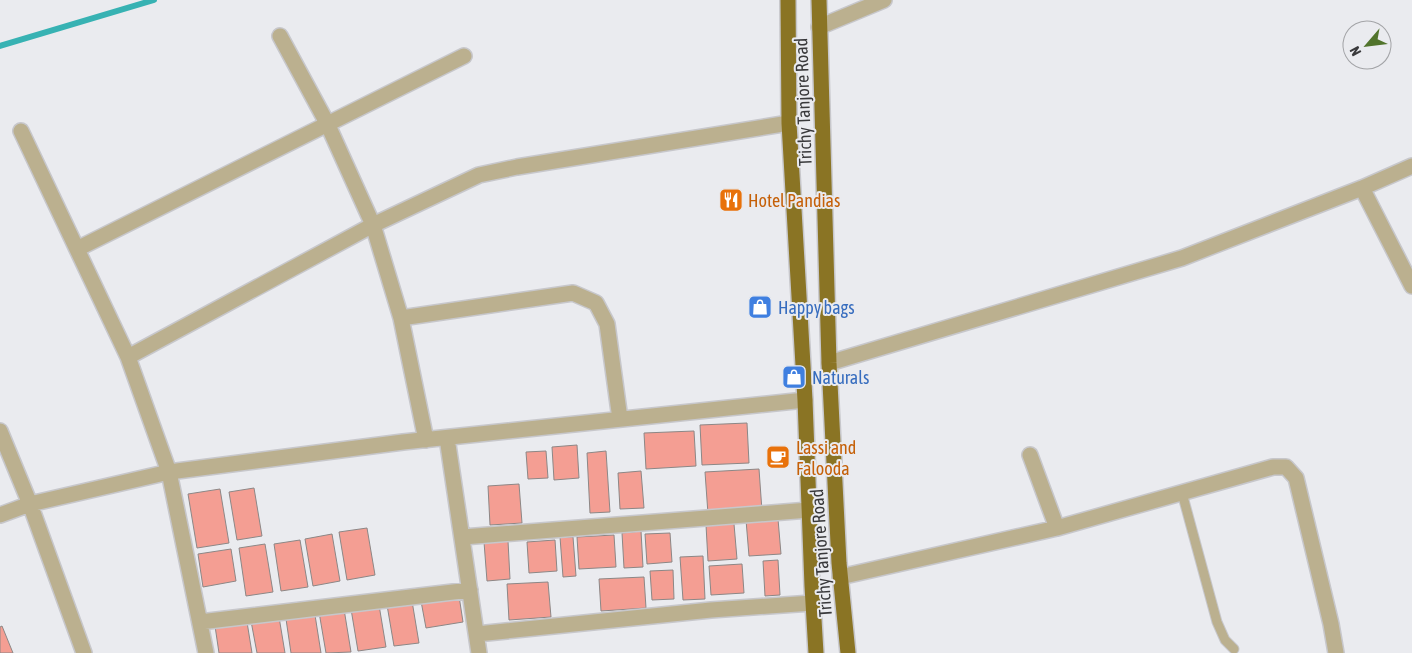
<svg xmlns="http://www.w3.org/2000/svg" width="1412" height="653" font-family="'Asap Condensed',sans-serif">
  <rect width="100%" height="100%" fill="#eaebef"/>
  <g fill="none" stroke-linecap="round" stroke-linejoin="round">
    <!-- stream -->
    <path stroke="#37b2b3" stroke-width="6" d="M 0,46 L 154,0"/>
  </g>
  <!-- building -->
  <path fill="#f49e93" stroke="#8c8786" d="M 747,423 L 749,463 L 702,465 L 700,425 Z
    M 694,431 L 696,466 L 646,469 L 644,433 Z
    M 577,445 L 579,478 L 554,480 L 552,447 Z
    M 546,451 L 548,478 L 528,479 L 526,452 Z
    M 606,451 L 610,512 L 590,513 L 587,453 Z
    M 759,469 L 762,511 L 708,514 L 705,472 Z
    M 641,471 L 644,508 L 620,509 L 618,473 Z
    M 519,484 L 522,523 L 490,525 L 488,486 Z
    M 254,488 L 262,536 L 237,540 L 229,492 Z
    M 220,489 L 229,543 L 197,548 L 188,494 Z
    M 778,519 L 781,554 L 749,556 L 746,520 Z
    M 734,524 L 737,559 L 708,561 L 706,525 Z
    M 367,528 L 375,575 L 347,580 L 339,532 Z
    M 641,531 L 643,567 L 624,568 L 622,533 Z
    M 670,533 L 672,562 L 647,564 L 645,534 Z
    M 332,534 L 340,581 L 313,586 L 305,539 Z
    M 614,535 L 616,567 L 579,569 L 577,537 Z
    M 560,537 L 573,537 L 576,576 L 563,577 Z
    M 300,540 L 308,587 L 281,591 L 274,544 Z
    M 555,540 L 557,571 L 529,573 L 527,542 Z
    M 508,541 L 510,579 L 487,581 L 484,542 Z
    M 265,544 L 273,592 L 246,596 L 239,548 Z
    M 231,549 L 236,581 L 203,587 L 198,554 Z
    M 703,556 L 705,599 L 683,600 L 680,557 Z
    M 778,560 L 780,595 L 765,596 L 763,561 Z
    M 742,564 L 744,593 L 711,595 L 709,566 Z
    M 673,570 L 674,599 L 652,600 L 650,571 Z
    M 644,577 L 646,608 L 601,611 L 599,579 Z
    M 548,582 L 551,617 L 509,620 L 507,584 Z
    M 459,596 L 463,622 L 426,628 L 421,601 Z
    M 412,601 L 419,643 L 394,646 L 387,605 Z
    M 379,605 L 386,647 L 358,651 L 351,609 Z
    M 344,609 L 351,652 L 326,653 L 319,612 Z
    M 315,615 L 321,653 L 291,653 L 286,619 Z
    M 279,617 L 285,653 L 257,653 L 251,621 Z
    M 247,622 L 252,653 L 219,653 L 215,626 Z
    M 2,626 L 13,653 L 0,653 L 0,627 Z"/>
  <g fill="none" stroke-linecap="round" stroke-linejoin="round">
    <!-- service casing -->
    <g stroke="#c7c7cb" stroke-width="11">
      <path id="service" d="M 1182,493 L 1217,622 L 1225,640 L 1234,649"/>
    </g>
    <!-- minor casing -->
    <g stroke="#c7c7cb" stroke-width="18">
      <path id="minor" d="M 819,27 L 884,0
        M 280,36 L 327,123 L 373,225 L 479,175 L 517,167 L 789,123
        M 21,131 L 128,357 L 169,472 L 206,653
        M 1362,188 L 1412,286
        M 77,249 L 464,56
        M 128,357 L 373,225 L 401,318
        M 829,363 L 1182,258 L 1362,188 L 1412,166
        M 0,431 L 30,504 L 84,653
        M 447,438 L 479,653
        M 426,440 L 401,318 L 573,293 L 596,303 L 607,324 L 620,419
        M 1030,455 L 1057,528
        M 0,515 L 30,504 L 169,472 L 403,442 L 805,400
        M 463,537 L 809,510
        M 840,577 L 1057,528 L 1273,467 L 1286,467 L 1296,478 L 1331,624 L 1336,653
        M 200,622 L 470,590
        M 477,634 L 711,610 L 812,603"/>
    </g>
    <!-- trunk casing -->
    <g stroke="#c7c7cb" stroke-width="18">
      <path id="trunk" d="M 788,0 L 789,123 L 805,400 L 812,586 L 816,653
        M 819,0 L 829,363 L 839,563 L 848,653"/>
    </g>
    <!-- service -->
    <use href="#service" stroke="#bbb08f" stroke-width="9"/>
    <!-- minor -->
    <use href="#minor" stroke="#bbb08f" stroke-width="15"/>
    <!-- trunk -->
    <use href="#trunk" stroke="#8a7424" stroke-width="15"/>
  </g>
  <!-- icons -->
  <defs>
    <g id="restaurant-square" transform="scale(1.25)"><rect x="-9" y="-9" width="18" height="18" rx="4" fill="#e8710a" stroke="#eaebef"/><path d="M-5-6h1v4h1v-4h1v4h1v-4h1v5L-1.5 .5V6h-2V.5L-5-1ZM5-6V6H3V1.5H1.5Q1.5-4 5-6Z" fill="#fff"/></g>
    <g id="shop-square" transform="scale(1.25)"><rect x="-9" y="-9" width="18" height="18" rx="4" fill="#3f7fe0" stroke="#eaebef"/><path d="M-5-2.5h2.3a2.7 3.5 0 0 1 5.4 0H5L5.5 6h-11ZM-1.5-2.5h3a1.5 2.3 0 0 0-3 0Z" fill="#fff"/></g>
    <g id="cafe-square" transform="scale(1.25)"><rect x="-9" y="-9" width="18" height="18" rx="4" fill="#e8710a" stroke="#eaebef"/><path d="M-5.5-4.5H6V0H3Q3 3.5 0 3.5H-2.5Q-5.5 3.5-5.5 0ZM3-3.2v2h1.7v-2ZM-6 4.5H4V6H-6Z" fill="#fff"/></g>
  </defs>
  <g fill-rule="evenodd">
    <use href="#restaurant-square" x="731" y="200"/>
    <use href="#shop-square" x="760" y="307"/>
    <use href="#shop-square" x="794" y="377"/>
    <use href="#cafe-square" x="778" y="457"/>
  </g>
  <g text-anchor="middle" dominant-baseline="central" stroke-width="4" stroke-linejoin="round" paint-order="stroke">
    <!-- street labels -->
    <g font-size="18" fill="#39393b" stroke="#eaebef">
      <text transform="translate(803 102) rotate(-92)">Trichy Tanjore Road</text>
      <text transform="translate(821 553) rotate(-94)">Trichy Tanjore Road</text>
    </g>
    <!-- food labels -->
    <g font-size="18" fill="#c56008" stroke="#eaebef" text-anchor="start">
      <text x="748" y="200">Hotel Pandias</text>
      <text x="796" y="447">Lassi and<tspan x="796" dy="21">Falooda</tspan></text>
    </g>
    <!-- shop labels -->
    <g font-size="18" fill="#366cbe" stroke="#eaebef" text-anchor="start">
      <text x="778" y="307">Happy bags</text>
      <text x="812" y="377">Naturals</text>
    </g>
  </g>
  <!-- north arrow -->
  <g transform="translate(1367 45) rotate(242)"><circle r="24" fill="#eaebef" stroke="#a3a4a7"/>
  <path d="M0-4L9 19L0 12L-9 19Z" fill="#51742c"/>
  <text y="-8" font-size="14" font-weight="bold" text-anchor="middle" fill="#39393b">N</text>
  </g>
</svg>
